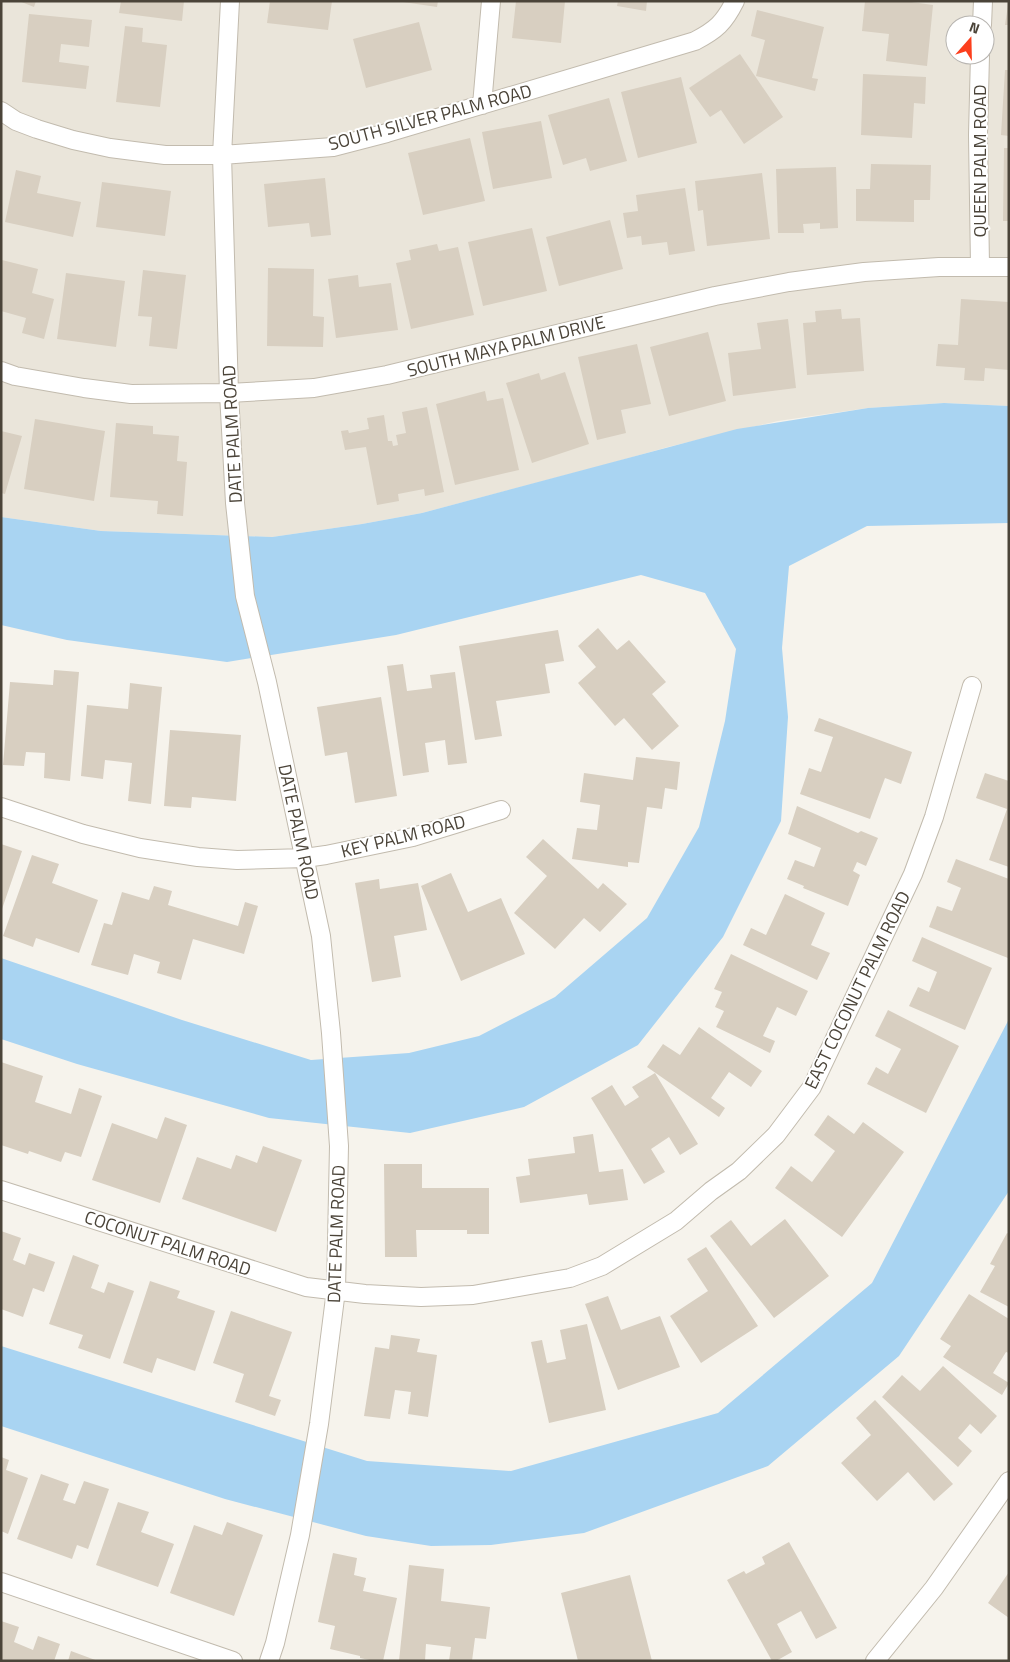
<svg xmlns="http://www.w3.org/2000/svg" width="1010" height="1662" font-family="'Titillium Web',sans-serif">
  <rect width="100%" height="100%" fill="#f6f3ec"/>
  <!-- residential -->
  <path fill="#eae5da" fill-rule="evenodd" d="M 1,1 L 1009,1 L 1009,406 L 944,403 L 868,408 L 778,421 L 668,447 L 604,465 L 422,513 L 362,524 L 272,537 L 101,531 L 1,517 ZM 955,25 L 985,25 L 985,55 L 955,55 Z"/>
  <!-- water -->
  <path fill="#a9d4f2" d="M 944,403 L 1009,406 L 1009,523 L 867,526 L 789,566 L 782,648 L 788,717 L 781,821 L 723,937 L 638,1045 L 524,1107 L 410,1133 L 269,1118 L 77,1064 L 1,1039 L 1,958 L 182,1020 L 311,1060 L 409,1053 L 479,1036 L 555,997 L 647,918 L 699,827 L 725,721 L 736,649 L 705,593 L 641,575 L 396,635 L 227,662 L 67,640 L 1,625 L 1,517 L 101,531 L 272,537 L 362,524 L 422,513 L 737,429 L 868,408 Z
    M 1009,1019 L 1009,1191 L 899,1356 L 768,1466 L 584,1533 L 491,1545 L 431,1546 L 366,1536 L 225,1499 L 1,1426 L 1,1346 L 367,1461 L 511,1471 L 718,1413 L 872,1283 Z"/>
  <!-- building -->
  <path fill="#d8cfc1" d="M 19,1 L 36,1 L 34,7 Z
    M 121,1 L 184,1 L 182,21 L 119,13 Z
    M 270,1 L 332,1 L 328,30 L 267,23 Z
    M 404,1 L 438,1 L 437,7 L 403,2 Z
    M 516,1 L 565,1 L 561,43 L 512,38 Z
    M 618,1 L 647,1 L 646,11 L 617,6 Z
    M 865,1 L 904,1 L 933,5 L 927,66 L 886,61 L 889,34 L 862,31 Z
    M 1008,5 L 1009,6 L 1009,25 L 1005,25 Z
    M 757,10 L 824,27 L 812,78 L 818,79 L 815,91 L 756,76 L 765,40 L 751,36 Z
    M 29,14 L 92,20 L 89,47 L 61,44 L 59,62 L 89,66 L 86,89 L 22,82 Z
    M 419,22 L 432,70 L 366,88 L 353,39 Z
    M 125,26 L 143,28 L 142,42 L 167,45 L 160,107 L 116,102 Z
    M 740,54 L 783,117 L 744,144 L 721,110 L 710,117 L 689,88 Z
    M 1005,70 L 1009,70 L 1009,136 L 1001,135 Z
    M 863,74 L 926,77 L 925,104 L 914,103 L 912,138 L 861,135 Z
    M 681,77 L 697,143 L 638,158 L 621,92 Z
    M 609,98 L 627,161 L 590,171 L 586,158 L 563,165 L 548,115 Z
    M 541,121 L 552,178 L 493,189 L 482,132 Z
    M 470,138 L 485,201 L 423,215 L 408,153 Z
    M 1004,148 L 1009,148 L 1009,221 L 1003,221 Z
    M 871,164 L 931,165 L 930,200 L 914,200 L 914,222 L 856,221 L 856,189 L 870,189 Z
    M 836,167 L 838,228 L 820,229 L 820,223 L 803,224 L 804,233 L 778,233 L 776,169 Z
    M 16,170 L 41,176 L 37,193 L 81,202 L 73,237 L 5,222 Z
    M 762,173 L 770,239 L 707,246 L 703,210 L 698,211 L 695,181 Z
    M 325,178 L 331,235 L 311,237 L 309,223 L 268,227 L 264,184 Z
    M 102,182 L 171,191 L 165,236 L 96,227 Z
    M 685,188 L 695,251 L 669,255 L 667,242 L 642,245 L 641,236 L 627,238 L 623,213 L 638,211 L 636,195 Z
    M 610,220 L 623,269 L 559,286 L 546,237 Z
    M 532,228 L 547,291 L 483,306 L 468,242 Z
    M 437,244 L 439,251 L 458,247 L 474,315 L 411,329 L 396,263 L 411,260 L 409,250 Z
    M 2,260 L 38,269 L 32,293 L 54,299 L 44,339 L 22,333 L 26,318 L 1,311 Z
    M 268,268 L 314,269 L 313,316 L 324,317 L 323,347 L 267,346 Z
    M 143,270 L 186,275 L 177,349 L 149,346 L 152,317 L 138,316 Z
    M 66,273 L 125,281 L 116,347 L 57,339 Z
    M 358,275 L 359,287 L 391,283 L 398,330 L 336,338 L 328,279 Z
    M 961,299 L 1009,302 L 1009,370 L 985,368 L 984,381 L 964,380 L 965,368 L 936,366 L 938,344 L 958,345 Z
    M 841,309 L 842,319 L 860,318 L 864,371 L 807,375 L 803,323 L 816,322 L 815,311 Z
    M 788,319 L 796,388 L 733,396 L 728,353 L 761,349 L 757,323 Z
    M 708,332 L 726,401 L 669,416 L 650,347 Z
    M 637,344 L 651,404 L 621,410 L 626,433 L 597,440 L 578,357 Z
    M 565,372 L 589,444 L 532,463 L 506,383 L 539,373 L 541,380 Z
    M 485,391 L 487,401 L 503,398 L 519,470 L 455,485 L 436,404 Z
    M 427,407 L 444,492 L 425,496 L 424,489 L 398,494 L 399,501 L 377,505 L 366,447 L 345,450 L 341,431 L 348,430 L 349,433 L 369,429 L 367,418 L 384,415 L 388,441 L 392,441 L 393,446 L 398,445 L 396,435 L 406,433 L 402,412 Z
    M 35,419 L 105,431 L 94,501 L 24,489 Z
    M 116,423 L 153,426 L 153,434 L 179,436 L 177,461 L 187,462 L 183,516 L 157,514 L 158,501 L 110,497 Z
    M 1,431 L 22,436 L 5,494 L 1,493 Z
    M 598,628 L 617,650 L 629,640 L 666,682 L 652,694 L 679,726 L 652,750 L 624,718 L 615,726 L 578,683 L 596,667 L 578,646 Z
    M 558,630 L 564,661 L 545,664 L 550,693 L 496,701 L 502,736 L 475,740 L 459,646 Z
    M 403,664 L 407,691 L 432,688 L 430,675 L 455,672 L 467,763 L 448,765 L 445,740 L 425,743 L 429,772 L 403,776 L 387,666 Z
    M 54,670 L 79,672 L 70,781 L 44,778 L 45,753 L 26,752 L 24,766 L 3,765 L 10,682 L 53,685 Z
    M 130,683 L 162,687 L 151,804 L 128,801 L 132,763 L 105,760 L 103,779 L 81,776 L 87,705 L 128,709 Z
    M 381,697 L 397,796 L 355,803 L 347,752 L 325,756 L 317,707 Z
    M 819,718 L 912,752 L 901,784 L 885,778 L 870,819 L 800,794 L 809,768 L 821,772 L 833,737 L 814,731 Z
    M 170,730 L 241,735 L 236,801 L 192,797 L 191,808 L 164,806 Z
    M 636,757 L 680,762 L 677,790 L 665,788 L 662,809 L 647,807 L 639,863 L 628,862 L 628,867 L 572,859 L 577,828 L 597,830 L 600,805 L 580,802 L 584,773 L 633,780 Z
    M 985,773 L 1009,781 L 1009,867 L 989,860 L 1007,809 L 976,798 Z
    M 797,806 L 858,833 L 861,831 L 878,838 L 866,866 L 857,862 L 853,871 L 860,875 L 848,906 L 803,888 L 804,886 L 787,879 L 795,860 L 814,867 L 821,848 L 788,834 Z
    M 543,839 L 598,889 L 603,883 L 627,904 L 600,932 L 584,918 L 555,949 L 514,913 L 547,876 L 526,857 Z
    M 1,844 L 22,851 L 2,909 L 1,909 Z
    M 32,855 L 59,864 L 52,883 L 98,900 L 79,953 L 36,938 L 33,947 L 3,936 Z
    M 956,859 L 1009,879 L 1008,958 L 929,927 L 937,906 L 952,911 L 961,888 L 947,882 Z
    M 451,873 L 468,912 L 501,898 L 525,954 L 461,981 L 421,886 Z
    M 379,879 L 380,889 L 418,883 L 427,930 L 394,936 L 401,977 L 372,982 L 355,883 Z
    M 154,886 L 172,891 L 168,905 L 238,926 L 245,902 L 258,906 L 244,954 L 193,939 L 181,980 L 157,973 L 160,962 L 134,954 L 128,975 L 91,965 L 104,923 L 112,925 L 122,892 L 149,900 Z
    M 785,894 L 825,913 L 811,945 L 830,953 L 817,980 L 743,945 L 751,928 L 766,935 Z
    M 922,937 L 992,968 L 965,1030 L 909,1006 L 918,987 L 929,992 L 937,972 L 912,961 Z
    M 731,954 L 808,991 L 796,1016 L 777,1007 L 763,1036 L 775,1041 L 770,1053 L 716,1027 L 724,1011 L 715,1007 L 722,992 L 714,989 Z
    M 888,1010 L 959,1046 L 926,1113 L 867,1084 L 876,1067 L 888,1074 L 901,1049 L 875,1036 Z
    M 699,1027 L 762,1071 L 751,1087 L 729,1072 L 711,1098 L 725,1108 L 719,1117 L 647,1067 L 663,1044 L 680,1055 Z
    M 1,1062 L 43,1076 L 35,1102 L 71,1114 L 79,1088 L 102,1096 L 81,1157 L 65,1152 L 61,1162 L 29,1151 L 28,1154 L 1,1145 Z
    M 655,1073 L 698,1144 L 680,1155 L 669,1137 L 651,1149 L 665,1172 L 644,1184 L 591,1098 L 612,1085 L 625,1106 L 639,1097 L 632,1087 Z
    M 828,1115 L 854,1134 L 863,1122 L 904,1152 L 842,1237 L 775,1188 L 791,1166 L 812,1182 L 835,1151 L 814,1135 Z
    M 165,1117 L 187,1125 L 160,1203 L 92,1180 L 112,1123 L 157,1139 Z
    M 593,1134 L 599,1172 L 623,1169 L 628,1200 L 589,1205 L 587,1194 L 520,1203 L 516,1177 L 530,1175 L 528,1159 L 575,1153 L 573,1137 Z
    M 263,1146 L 302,1160 L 276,1232 L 182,1199 L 197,1157 L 231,1169 L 236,1155 L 257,1163 Z
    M 384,1164 L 422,1164 L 422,1188 L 489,1188 L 489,1234 L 467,1234 L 467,1230 L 416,1230 L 417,1257 L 385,1257 Z
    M 785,1219 L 829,1276 L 774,1318 L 710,1236 L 731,1220 L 751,1246 Z
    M 1,1231 L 21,1238 L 13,1260 L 25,1265 L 29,1253 L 55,1262 L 44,1292 L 33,1288 L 23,1317 L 1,1309 Z
    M 1007,1233 L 1009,1234 L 1009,1307 L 980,1292 L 995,1266 L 990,1264 Z
    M 706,1247 L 758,1326 L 701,1363 L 670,1316 L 708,1291 L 687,1259 Z
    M 73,1255 L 99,1265 L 91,1288 L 104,1293 L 108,1282 L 134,1291 L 110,1359 L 78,1348 L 83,1335 L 49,1324 Z
    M 150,1281 L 180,1291 L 177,1298 L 215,1311 L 195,1371 L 157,1358 L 152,1373 L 123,1363 Z
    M 969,1294 L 1009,1319 L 1009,1353 L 1006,1352 L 993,1373 L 1009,1383 L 1002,1395 L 943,1357 L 951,1346 L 940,1339 Z
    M 608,1296 L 621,1330 L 660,1316 L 680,1367 L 618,1390 L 585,1304 Z
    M 231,1311 L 292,1332 L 269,1396 L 281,1400 L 275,1416 L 235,1402 L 244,1374 L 213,1363 Z
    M 587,1324 L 606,1410 L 549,1423 L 531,1342 L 542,1340 L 547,1363 L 566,1359 L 560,1330 Z
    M 391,1335 L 420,1339 L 417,1352 L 437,1355 L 428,1417 L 408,1414 L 411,1392 L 395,1390 L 390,1419 L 364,1416 L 375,1347 L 389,1349 Z
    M 943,1366 L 997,1416 L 981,1434 L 970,1424 L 958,1438 L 972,1451 L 958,1467 L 882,1397 L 902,1375 L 920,1391 Z
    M 875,1400 L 953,1484 L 934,1501 L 908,1472 L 877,1501 L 841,1463 L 871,1435 L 856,1418 Z
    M 1,1457 L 9,1460 L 6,1470 L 28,1478 L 8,1534 L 1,1531 Z
    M 41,1474 L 69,1484 L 63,1500 L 75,1504 L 84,1481 L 109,1489 L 88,1549 L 77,1545 L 72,1559 L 17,1539 Z
    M 118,1502 L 149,1512 L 141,1532 L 174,1544 L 158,1587 L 96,1565 Z
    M 227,1522 L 263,1535 L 234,1616 L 170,1593 L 194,1525 L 222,1535 Z
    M 789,1542 L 837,1628 L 816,1639 L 801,1611 L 777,1624 L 792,1652 L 776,1661 L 772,1661 L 727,1580 L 744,1571 L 746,1574 L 765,1564 L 762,1557 Z
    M 333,1553 L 357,1558 L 354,1575 L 366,1578 L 363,1591 L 397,1598 L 383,1661 L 374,1661 L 360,1658 L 360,1656 L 330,1649 L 335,1626 L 318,1622 Z
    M 409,1565 L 444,1569 L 441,1601 L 490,1607 L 486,1639 L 475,1638 L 472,1661 L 449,1661 L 451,1647 L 426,1644 L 425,1661 L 399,1661 Z
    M 1009,1572 L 1009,1618 L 988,1603 Z
    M 630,1575 L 652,1661 L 578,1661 L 561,1593 Z
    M 1,1621 L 19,1627 L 14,1642 L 33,1650 L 38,1636 L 60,1644 L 54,1661 L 1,1661 Z
    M 71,1651 L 98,1661 L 68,1661 Z"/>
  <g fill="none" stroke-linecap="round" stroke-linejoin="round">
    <!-- minor casing -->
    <g stroke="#c2bbae" stroke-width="20">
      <path id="minor" d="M 230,1 L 222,155 L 229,393 L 235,503 L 245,596 L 267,682 L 321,936 L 331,1033 L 339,1146 L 336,1290 L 319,1424 L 300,1535 L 275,1643 L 269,1661
        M 982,25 L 983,1
        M 482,105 L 491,1
        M 1,111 L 16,121 L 37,129 L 73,140 L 110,148 L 165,155 L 222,155 L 333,147 L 387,133 L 695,41 C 716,30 724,23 735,1
        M 980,266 L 978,135 L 980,55
        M 1,371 L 15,376 L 84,388 L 131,394 L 229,393 L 314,388 L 387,375 L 715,296 L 789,282 L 864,272 L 939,267 L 1009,267
        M 1,807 L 83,834 L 140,848 L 198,857 L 237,860 L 305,858 L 326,855 L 413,837 L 501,810
        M 1,1190 L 306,1287 L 365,1294 L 421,1297 L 473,1295 L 570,1278 L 602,1266 L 676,1221 L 711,1191 L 739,1171 L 776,1135 L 812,1087 L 913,874 L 934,817 L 972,686
        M 1,1582 L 233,1661
        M 875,1661 L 934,1588 L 1009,1481"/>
    </g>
    <!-- minor -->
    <use href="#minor" stroke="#fff" stroke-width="18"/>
  </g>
  <g text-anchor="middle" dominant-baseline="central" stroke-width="4" stroke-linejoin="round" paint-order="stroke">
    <!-- street labels -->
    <g font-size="18" fill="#4b4439" stroke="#fff">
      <text transform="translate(430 117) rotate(-15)">SOUTH SILVER PALM ROAD</text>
      <text transform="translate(979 161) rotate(-90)">QUEEN PALM ROAD</text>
      <text transform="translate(506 346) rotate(-14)">SOUTH MAYA PALM DRIVE</text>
      <text transform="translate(232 434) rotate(-93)">DATE PALM ROAD</text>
      <text transform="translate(299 832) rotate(78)">DATE PALM ROAD</text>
      <text transform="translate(403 836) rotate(-14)">KEY PALM ROAD</text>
      <text transform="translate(857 990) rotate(-64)">EAST COCONUT PALM ROAD</text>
      <text transform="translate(336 1234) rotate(-88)">DATE PALM ROAD</text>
      <text transform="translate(168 1243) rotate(18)">COCONUT PALM ROAD</text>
    </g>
  </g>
  <!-- border -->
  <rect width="1010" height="1662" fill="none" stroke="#4b4439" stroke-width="5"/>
  <!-- north arrow -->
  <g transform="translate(970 40) rotate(20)"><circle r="24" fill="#ffffff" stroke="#b7b4b0"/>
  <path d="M0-4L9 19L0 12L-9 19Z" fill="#fc3f1d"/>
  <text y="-8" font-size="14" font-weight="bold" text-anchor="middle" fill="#4b4439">N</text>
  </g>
</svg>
